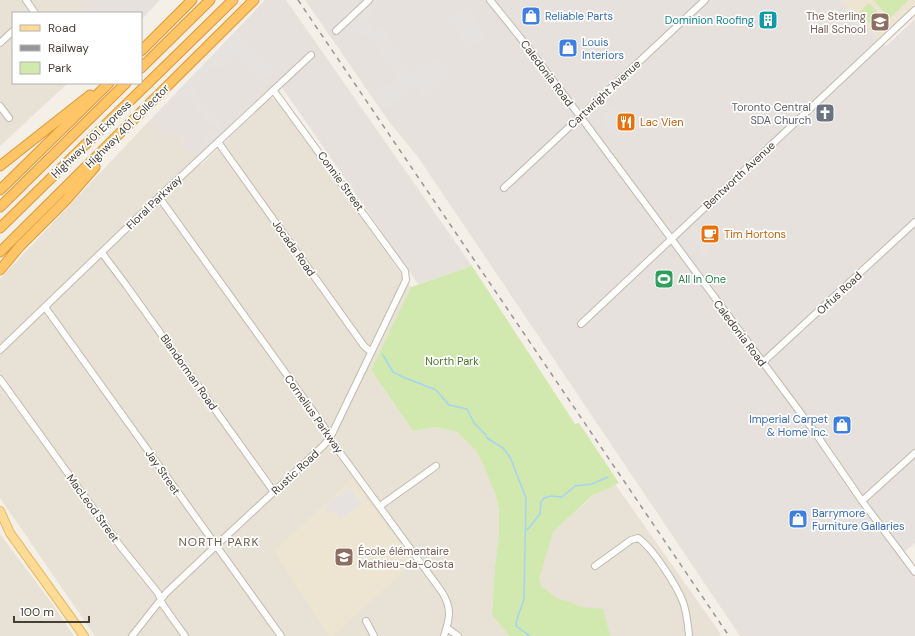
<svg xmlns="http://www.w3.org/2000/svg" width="915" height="636" font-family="'DM Sans',sans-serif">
  <rect width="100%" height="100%" fill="#f4efe7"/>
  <!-- residential -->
  <path fill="#e8e1d5" d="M 0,0 L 79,0 L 88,13 L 13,13 L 13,83 L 68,83 L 0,146 Z
    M 270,98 L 276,99 L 411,287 L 371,370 L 413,431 L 434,427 L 456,431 L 476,451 L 484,467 L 496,496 L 501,524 L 495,566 L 492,615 L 509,636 L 95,636 L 0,498 L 0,279 L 150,120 L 163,138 L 169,133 L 179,136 L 184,141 L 181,144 L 201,165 Z
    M 615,484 L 718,630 L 721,636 L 603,636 L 544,595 L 539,579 L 546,551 L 553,532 L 593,496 Z
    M 0,534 L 51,602 L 74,636 L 0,636 Z"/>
  <!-- industrial -->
  <path fill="#e6e1dc" d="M 79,0 L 160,0 L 141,20 L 141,13 L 88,13 Z
    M 265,0 L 286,0 L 472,266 L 418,284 L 283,89 L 276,85 L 266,91 L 195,159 L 181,144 L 184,141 L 179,136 L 174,138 L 169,133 L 163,138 L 150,120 Z
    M 305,0 L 841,0 L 886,46 L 915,19 L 915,543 L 899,556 L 915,579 L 915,636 L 740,636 L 418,157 L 390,123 Z"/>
  <!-- education -->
  <path fill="#ede4d1" d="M 841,0 L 915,0 L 915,5 L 879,39 Z
    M 352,479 L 414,562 L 333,636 L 329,636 L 274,551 Z"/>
  <!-- green -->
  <path fill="#d1e8af" d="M 873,0 L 909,0 L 890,18 Z
    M 869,3 L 883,18 L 873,27 L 859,12 Z
    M 472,266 L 575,424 L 579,423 L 619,483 L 592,496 L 553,532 L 539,579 L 542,587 L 558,599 L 567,601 L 581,607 L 603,609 L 610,636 L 509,636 L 492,615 L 495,566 L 499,536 L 499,511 L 496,496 L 484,467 L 476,451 L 456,431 L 434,427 L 413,431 L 371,370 L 411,287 Z"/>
  <!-- parking -->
  <path fill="#e5e2df" d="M 835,0 L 841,0 L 872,34 L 869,37 Z
    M 466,6 L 487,36 L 469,49 L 447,20 Z
    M 370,7 L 375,15 L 367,21 L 374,31 L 382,26 L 400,51 L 397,53 L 411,72 L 425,62 L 427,64 L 438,57 L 452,75 L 425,101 L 416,88 L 387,108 L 377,101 L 373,96 L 375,93 L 397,78 L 367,33 L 361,37 L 351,24 Z
    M 237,31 L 274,71 L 260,84 L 235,56 L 219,70 L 214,65 L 191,86 L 221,119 L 219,122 L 225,128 L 221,132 L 208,121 L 179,91 Z
    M 611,105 L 620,114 L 617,117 L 622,130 L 609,135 L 603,117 L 605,111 Z
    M 212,128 L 218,136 L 208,146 L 202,138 Z
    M 695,228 L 711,245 L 707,255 L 709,257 L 703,263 L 697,257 L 701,253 L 685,237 Z
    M 350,488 L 361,504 L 340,519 L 333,510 L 329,513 L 324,506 Z"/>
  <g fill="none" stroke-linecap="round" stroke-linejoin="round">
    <!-- stream -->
    <path stroke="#a3d5f1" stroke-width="1.5" d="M 383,355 L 393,372 L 403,377 L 436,390 L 449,405 L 467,409 L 474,423 L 486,435 L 487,438 L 503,448 L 510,457 L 526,498 L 524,599 C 522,608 516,617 516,626 L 530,636
      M 527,530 L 540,514 L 541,502 L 544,498 L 551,496 L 562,497 L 575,486 L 592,484 L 608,477"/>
    <!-- minor casing -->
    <g stroke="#c2baac" stroke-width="8">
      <path id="minor" d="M 26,0 L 35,13
        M 490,0 L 519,36 L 580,116 L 814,431 L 862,501 L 915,572
        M 336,31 L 369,0
        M 0,43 L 13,31
        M 0,106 L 9,118
        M 218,142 L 364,346 L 371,352
        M 504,188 L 705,0
        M 159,197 L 323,425 L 333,443 L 442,592 C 452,608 450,618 444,636
        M 102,253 L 126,285 L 274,492
        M 45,307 L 281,636
        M 581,324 L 915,10
        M 0,350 L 159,197 L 311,55
        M 762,363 L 915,222
        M 0,379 L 121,547 L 158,593 L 163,605 L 185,636
        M 862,501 L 915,453
        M 380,506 L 436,466
        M 595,566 L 631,540 L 638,538 C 652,547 677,586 683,602 C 687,613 688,625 689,636
        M 366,621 L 374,636
        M 447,628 L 458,636
        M 132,636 L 166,593 L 221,541 L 323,446 L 330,438 L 406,280 L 405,271 L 274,91"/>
    </g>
    <!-- major casing -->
    <g stroke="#e5b864" stroke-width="10">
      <path id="major" d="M 0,511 L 10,533 L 84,636"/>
    </g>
    <!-- highway casing -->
    <g stroke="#df9936" stroke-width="11">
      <path id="highway" d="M 141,51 L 192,0
        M 141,68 L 210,0
        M 0,166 L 90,95
        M 0,190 L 109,83
        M 0,207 L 126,83
        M 0,228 L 233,0
        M 0,252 L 254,0
        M 0,270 L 20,246 L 66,200 L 95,167"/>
    </g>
    <!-- minor -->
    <use href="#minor" stroke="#fff" stroke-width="6"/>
    <!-- major -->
    <use href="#major" stroke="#ffdc95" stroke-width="8"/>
    <!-- highway -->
    <use href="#highway" stroke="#ffc567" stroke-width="9"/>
    <!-- rail -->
    <path stroke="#969696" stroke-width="1.5" stroke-dasharray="5 5" stroke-linecap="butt" d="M 298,0 L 729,636"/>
  </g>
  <!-- icons -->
  <defs>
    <g id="shop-square" transform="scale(1)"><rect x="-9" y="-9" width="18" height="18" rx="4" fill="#3f7fe0" stroke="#fff"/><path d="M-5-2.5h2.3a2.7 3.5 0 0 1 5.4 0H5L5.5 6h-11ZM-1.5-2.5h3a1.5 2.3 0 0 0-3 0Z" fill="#fff"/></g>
    <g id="building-square" transform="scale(1)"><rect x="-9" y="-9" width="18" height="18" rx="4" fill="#0f9aa8" stroke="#fff"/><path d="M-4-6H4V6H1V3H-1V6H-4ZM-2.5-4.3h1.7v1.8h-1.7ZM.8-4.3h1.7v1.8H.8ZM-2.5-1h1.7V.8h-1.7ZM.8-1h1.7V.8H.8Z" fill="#fff"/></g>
    <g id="school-square" transform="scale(1)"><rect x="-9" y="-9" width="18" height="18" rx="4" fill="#8d6e63" stroke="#fff"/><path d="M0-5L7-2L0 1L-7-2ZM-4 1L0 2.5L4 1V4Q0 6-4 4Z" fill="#fff"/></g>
    <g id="church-square" transform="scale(1)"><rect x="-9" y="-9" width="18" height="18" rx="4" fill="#6b7280" stroke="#fff"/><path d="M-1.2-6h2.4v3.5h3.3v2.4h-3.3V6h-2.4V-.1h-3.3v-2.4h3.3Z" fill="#fff"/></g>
    <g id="restaurant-square" transform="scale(1)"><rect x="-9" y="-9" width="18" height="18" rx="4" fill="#e8710a" stroke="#fff"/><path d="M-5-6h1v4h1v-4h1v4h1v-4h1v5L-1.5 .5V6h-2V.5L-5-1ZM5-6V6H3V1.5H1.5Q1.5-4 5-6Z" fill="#fff"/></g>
    <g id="cafe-square" transform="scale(1)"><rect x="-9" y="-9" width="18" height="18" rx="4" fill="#e8710a" stroke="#fff"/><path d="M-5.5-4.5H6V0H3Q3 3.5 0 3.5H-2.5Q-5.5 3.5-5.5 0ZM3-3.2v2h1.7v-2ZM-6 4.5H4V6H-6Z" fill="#fff"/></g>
    <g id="stadium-square" transform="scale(1)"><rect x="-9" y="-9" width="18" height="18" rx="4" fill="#2e9e5b" stroke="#fff"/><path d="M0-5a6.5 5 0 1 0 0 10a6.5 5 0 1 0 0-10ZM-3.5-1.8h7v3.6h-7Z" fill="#fff"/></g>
  </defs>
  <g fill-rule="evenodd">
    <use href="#shop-square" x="531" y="16"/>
    <use href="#building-square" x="768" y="20"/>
    <use href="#school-square" x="880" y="22"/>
    <use href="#shop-square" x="568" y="48"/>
    <use href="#church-square" x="825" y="113"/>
    <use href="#restaurant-square" x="626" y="122"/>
    <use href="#cafe-square" x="710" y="234"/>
    <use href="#stadium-square" x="664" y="279"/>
    <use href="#shop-square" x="842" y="425"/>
    <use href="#shop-square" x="798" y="519"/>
    <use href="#school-square" x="344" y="557"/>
  </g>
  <g text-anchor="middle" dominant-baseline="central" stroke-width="3.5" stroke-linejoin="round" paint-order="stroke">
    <!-- shop labels -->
    <g font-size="11" fill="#366cbe" stroke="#fff" text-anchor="start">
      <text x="545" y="16">Reliable Parts</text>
      <text x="582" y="42">Louis<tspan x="582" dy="13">Interiors</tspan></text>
      <text x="828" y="419" text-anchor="end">Imperial Carpet<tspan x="828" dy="13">&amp; Home Inc.</tspan></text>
      <text x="812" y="513">Barrymore<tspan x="812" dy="13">Furniture Gallaries</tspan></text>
    </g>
    <!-- education labels -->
    <g font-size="11" fill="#785e54" stroke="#fff" text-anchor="end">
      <text x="866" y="16">The Sterling<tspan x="866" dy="13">Hall School</tspan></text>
      <text x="358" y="551" text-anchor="start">École élémentaire<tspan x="358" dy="13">Mathieu-da-Costa</tspan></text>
    </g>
    <!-- culture labels -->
    <g font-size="11" fill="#0d838f" stroke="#fff" text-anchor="end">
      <text x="754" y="20">Dominion Roofing</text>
    </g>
    <!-- street labels -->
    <g font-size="11" fill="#473f36" stroke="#fff">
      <text transform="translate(547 73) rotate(53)">Caledonia Road</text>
      <text transform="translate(604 94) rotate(-43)">Cartwright Avenue</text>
      <text transform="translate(127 126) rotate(-45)">Highway 401 Collector</text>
      <text transform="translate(91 139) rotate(-44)">Highway 401 Express</text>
      <text transform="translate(739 175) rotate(-43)">Bentworth Avenue</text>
      <text transform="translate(341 181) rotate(54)">Connie Street</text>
      <text transform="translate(154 202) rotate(-44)">Floral Parkway</text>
      <text transform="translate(294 248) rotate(55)">Jocada Road</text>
      <text transform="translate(839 293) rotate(-43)">Orfus Road</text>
      <text transform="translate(740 333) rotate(53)">Caledonia Road</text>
      <text transform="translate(189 372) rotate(55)">Blandorman Road</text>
      <text transform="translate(314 414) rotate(55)">Cornelius Parkway</text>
      <text transform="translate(163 472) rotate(55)">Jay Street</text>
      <text transform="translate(295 472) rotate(-43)">Rustic Road</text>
      <text transform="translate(93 508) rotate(54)">MacLeod Street</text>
    </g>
    <!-- worship labels -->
    <g font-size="11" fill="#5b616d" stroke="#fff" text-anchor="end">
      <text x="811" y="107">Toronto Central<tspan x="811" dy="13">SDA Church</tspan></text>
    </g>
    <!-- food labels -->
    <g font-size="11" fill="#c56008" stroke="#fff" text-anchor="start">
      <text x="640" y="122">Lac Vien</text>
      <text x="724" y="234">Tim Hortons</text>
    </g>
    <!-- leisure labels -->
    <g font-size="11" fill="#27864d" stroke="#fff" text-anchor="start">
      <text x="678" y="279">All In One</text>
    </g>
    <!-- park labels -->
    <g font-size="11" fill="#4b7928" stroke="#fff">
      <text x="452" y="361">North Park</text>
    </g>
    <!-- neighbourhood labels -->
    <g font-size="12" letter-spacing="1" fill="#6a5d4d" stroke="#fff">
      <text x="219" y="542">NORTH PARK</text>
    </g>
  </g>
  <!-- legend -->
  <rect x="12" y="12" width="130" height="72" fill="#ffffff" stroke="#b5b2af"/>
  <rect x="20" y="25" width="20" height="6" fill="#ffdc95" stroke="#b5b2af"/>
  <text x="48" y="32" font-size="12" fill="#473f36">Road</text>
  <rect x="20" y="45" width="20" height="6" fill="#969696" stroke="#b5b2af"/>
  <text x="48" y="52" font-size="12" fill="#473f36">Railway</text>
  <rect x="20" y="62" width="20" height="12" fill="#d1e8af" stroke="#b5b2af"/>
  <text x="48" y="72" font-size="12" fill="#473f36">Park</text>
  <!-- scale -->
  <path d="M14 616v6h75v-6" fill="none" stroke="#473f36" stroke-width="2"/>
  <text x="20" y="616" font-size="12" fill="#473f36" stroke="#ffffff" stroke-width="3" paint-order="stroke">100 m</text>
</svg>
